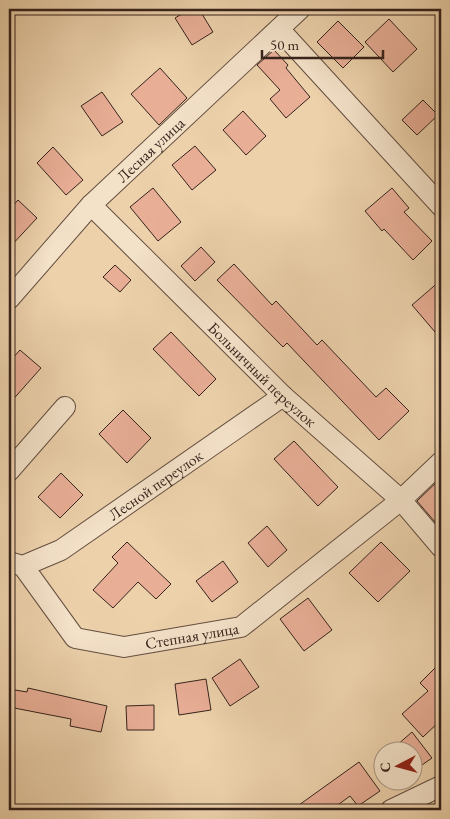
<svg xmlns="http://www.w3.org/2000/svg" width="450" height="819" font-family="'EB Garamond',serif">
  <rect width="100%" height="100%" fill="#ecd1ab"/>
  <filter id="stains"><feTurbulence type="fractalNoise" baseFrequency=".004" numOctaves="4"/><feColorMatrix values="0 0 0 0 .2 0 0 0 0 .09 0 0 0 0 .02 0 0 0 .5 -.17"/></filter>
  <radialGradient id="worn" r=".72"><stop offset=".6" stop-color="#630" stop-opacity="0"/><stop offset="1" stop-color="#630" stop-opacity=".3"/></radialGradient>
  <!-- building -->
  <path fill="#e8ae96" stroke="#36231c" d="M 190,9 L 199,9 L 213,32 L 192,45 L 175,18 Z
    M 389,19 L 417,49 L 393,72 L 365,42 Z
    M 338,21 L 364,47 L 343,68 L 317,42 Z
    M 274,50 L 288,65 L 286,68 L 310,97 L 286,118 L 270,99 L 280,90 L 257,65 Z
    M 160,68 L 187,98 L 159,125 L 131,94 Z
    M 102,92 L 123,122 L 102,136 L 81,106 Z
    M 423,100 L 438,115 L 417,135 L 402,120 Z
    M 243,111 L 266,136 L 246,155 L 223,130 Z
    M 195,146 L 216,170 L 192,190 L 172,165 Z
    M 53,147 L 83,180 L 66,195 L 37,163 Z
    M 153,188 L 181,222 L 158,241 L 130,207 Z
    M 392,188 L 409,208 L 404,212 L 432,241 L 413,260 L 384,229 L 382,231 L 365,211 Z
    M 18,200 L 37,218 L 9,248 L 9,210 Z
    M 201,247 L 215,262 L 195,281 L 181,266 Z
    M 234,264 L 272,305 L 276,301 L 317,345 L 322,340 L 376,397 L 386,388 L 409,411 L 379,440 L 287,343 L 283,347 L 217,280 Z
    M 115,265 L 131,280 L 120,292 L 103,277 Z
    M 441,280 L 441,339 L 412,305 Z
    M 171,332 L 216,379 L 199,396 L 153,349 Z
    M 20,350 L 41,368 L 9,404 L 9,362 Z
    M 123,410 L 151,438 L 127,463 L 99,434 Z
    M 294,441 L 338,487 L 318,506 L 274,459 Z
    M 61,473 L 83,495 L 60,518 L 38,497 Z
    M 441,478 L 441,529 L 417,501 Z
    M 267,526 L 287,550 L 268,567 L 248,543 Z
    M 127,542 L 171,584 L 156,599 L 138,582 L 113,608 L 93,590 L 118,563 L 112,557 Z
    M 381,542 L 410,571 L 378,602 L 349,573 Z
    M 223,561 L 238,582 L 212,602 L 196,581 Z
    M 308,598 L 332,630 L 304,651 L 280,619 Z
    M 240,659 L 259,687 L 230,706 L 212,678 Z
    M 441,662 L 441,720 L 423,737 L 402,714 L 428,691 L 420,683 Z
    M 206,679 L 211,710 L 179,715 L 175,684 Z
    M 28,688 L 107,706 L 101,732 L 70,726 L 71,719 L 9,707 L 9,689 L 27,692 Z
    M 154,705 L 154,730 L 127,730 L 126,706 Z
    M 412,732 L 432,758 L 412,772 L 412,752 L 389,752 Z
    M 359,762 L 380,791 L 358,806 L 350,796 L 331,810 L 292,810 Z"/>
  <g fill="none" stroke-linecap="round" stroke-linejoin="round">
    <!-- minor casing -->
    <g stroke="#644e40" stroke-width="22">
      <g id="minor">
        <path d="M 279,29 L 441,206"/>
        <path id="s1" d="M 91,205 L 283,396 L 401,500 L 441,547"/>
        <path id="s2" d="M 9,299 L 91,205 L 300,9"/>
        <path d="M 9,471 L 65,407"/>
        <path id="s3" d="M 9,562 L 23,566 L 75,638 L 124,647 L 241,627 L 401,500 L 441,462"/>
        <path id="s4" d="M 23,566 L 61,550 L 283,396"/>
        <path d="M 391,810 L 441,786"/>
      </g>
    </g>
    <!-- minor -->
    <use href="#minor" stroke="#f3e1c8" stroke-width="20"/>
  </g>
  <g text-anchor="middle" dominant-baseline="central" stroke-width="4.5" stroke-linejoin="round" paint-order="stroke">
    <!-- street labels -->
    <g font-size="16" fill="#36231c" stroke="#f3e1c8">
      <text stroke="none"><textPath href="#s2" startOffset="206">Лесная улица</textPath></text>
      <text stroke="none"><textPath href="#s1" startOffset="241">Больничный переулок</textPath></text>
      <text stroke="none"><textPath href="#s4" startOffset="156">Лесной переулок</textPath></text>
      <text stroke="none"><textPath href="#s3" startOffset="222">Степная улица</textPath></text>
    </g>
  </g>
  <!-- margin -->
  <rect width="450" height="819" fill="none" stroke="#ecd1ab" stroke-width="30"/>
  <rect x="10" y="10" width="430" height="799" fill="none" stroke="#36231c" stroke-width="2.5"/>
  <rect x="15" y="15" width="420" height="789" fill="none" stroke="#36231c"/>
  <!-- north arrow -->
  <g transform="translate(398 766) rotate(264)"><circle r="24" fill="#f3e1c8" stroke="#a79583"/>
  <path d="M0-4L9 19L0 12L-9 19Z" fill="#8f2418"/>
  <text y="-8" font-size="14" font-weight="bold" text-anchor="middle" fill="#36231c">С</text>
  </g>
  <!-- scale -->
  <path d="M262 50v8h121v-8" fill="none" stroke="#36231c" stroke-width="2.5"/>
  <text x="270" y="50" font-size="15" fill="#36231c" stroke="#f3e1c8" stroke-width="4" paint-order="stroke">50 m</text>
  <rect width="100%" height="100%" filter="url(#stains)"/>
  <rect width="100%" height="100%" fill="url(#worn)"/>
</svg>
